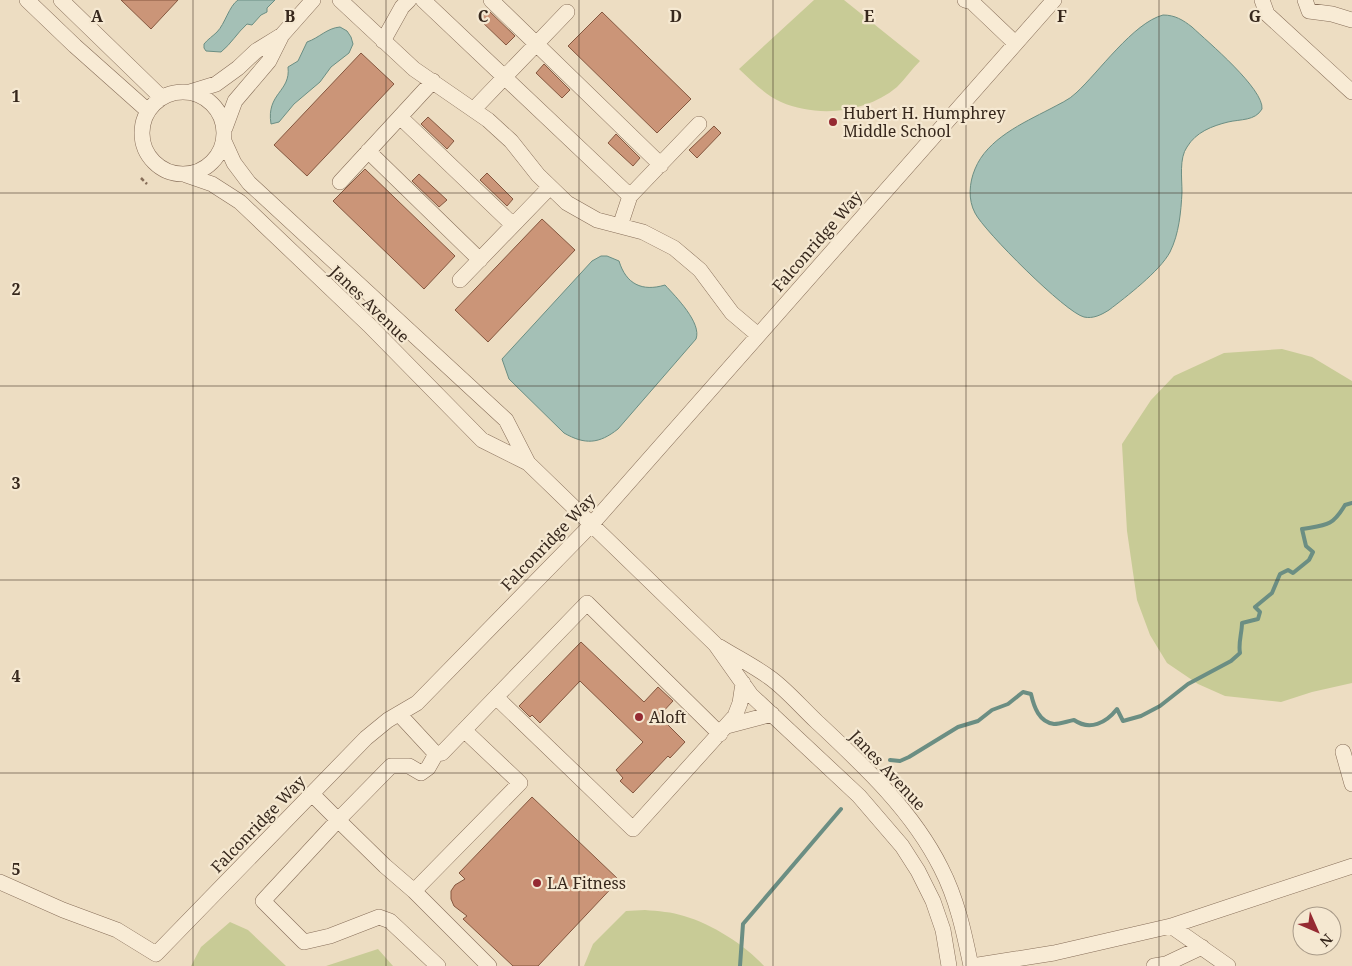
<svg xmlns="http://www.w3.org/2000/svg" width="1352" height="966" font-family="'Noto Serif',serif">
  <rect width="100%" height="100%" fill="#edddc2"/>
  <!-- green -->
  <path fill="#c8cb96" d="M 814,0 L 844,0 L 920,61 C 912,69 905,79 897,87 C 866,113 818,118 781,102 C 765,95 752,81 739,69 Z
    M 1282,349 L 1312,357 L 1352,381 L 1352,683 L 1312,692 L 1281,702 L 1225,696 L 1198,684 L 1167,663 L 1150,635 L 1137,600 L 1127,531 L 1122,444 L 1151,400 L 1174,376 L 1224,353 Z
    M 645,910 C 658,911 672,912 684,916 C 712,924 745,945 764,966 L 584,966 L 593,944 L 626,911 Z
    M 230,922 L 248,930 L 286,966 L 191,966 L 201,947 Z
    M 378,949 L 393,966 L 326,966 Z"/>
  <!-- water -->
  <path fill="#a4c0b6" stroke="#6b8e83" d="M 238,0 L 275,0 L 267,8 L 267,12 L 261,15 L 252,25 L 247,24 C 237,33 231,44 221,52 L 206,51 L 204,48 L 204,44 C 208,39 213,36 217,32 C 225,24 229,6 238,0 Z
    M 1163,15 C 1175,15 1183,20 1192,27 C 1208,42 1264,89 1262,109 C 1255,121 1241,119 1228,122 C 1212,126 1196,132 1187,147 C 1179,158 1182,179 1182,192 C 1181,212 1179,234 1170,252 C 1160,271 1126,297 1109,310 C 1101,315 1093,319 1084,317 C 1066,313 984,231 975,213 C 968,200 969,183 975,169 C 987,139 1023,123 1050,109 C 1059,104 1069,100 1076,93 C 1099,72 1133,23 1163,15 Z
    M 340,27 L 347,31 L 351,37 L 353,44 L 349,53 L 331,67 L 320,82 L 294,104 L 279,122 L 271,124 C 266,93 291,92 288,67 L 298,61 L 307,42 C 319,38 327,28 340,27 Z
    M 601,256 L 607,256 L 619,261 C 626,284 642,292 665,285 C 676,297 702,323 696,339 L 618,429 C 599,444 585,445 564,433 L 509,379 L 502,359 L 592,261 Z"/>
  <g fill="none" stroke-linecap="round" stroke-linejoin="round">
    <!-- stream -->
    <path stroke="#6b8e83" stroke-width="4" d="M 890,760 L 900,761 L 909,757 L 958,727 L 978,721 L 992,710 L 1008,704 L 1023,692 L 1031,694 C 1034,707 1039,722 1054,724 C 1060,724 1068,721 1074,720 C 1090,731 1106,723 1117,709 L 1123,721 L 1141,716 L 1160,706 L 1188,684 L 1231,661 L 1240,653 C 1238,643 1242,633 1242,623 L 1258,619 L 1260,612 L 1255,607 L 1272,593 L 1280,574 L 1288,570 L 1293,573 L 1309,560 L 1313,552 L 1306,546 L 1302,529 C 1326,525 1332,527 1345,505 L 1352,503
      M 740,966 L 743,924 L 841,809"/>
  </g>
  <!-- building -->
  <path fill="#cb9578" stroke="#85573f" d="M 121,0 L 178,0 L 151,29 Z
    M 488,10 L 515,36 L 506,45 L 479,19 Z
    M 602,12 L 691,99 L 657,133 L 568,46 Z
    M 361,53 L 394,84 L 307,176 L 274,145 Z
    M 544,64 L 570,90 L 562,98 L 536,73 Z
    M 428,117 L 454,141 L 447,149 L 421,124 Z
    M 714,126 L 721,133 L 697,158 L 689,150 Z
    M 616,134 L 640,158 L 633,166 L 608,143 Z
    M 365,169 L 455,256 L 424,289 L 333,201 Z
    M 487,173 L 513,199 L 507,206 L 480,180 Z
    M 419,174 L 447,200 L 439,207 L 412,181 Z
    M 542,219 L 575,250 L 488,342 L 455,310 Z
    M 581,642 L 644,702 L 658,687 L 673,701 L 659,716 L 685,742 L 670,758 L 668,756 L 633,793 L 620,781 L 623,778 L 616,770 L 643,742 L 580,681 L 540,723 L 532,715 L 530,717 L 519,706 Z
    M 532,797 L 619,880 L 538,966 L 513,966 L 463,919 L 467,916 L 454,906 L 451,899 L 451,891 L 455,885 L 465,879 L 459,873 Z"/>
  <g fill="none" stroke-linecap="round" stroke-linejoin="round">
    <!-- minor casing -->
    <g stroke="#876e59" stroke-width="16">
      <path id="minor" d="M 27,0 L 75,46 L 148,111
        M 61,0 L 162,98
        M 340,0 L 414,69 L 488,120 L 511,141 L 538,175 L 567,203 L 597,220 L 643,232 L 674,248 L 700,270 L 732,313 L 758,335
        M 423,0 L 630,196
        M 491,0 L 661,165
        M 965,0 L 972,2 L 1015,43
        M 1262,0 L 1267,14 L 1352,92
        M 1305,0 L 1309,11 L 1332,14 L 1352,20
        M 383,41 L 402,7 L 409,0
        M142 133a41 41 0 1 1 82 0a41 41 0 1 1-82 0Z
        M 190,92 L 216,84 L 238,68 L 256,51 L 282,35
        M 474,109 L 567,12
        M 400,117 L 513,225
        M 225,128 L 235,101 L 269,61 L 282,35 L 313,0
        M 224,141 L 234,163 L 249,183 L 506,420 L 528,463
        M 368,151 L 480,260
        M 186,175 L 212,184 L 240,202 L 369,325 L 482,440 L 528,463 L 715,644 L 751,695 L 859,796 L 902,846 L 918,871 L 933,901 L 943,930 L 949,966
        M 340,182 L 433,81
        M 620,226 L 630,196 L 699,124
        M 460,280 L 550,187
        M 720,647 C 736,657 754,666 769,677 C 786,689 801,707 816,721 C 863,765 912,810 941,868 C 957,899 964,932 971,966
        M 496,697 L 587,603 L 720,734
        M 399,714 L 436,754 L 442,753 L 496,697 L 633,829 L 735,716 L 740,703 L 743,683
        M 727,726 L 772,714
        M 464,730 L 520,783 L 414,891 L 489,966
        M 1343,752 L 1352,784
        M 312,794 L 338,820 L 391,766 L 409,766 L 421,773 L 428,768 L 436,754
        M 0,882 L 63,910 L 117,930 L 156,954 L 366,738 L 388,720 L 417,703 L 591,525 L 1054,0
        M 414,891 L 385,866 L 338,820 L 263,901 L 304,942 L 330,936 L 379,917 L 390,921 L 438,966
        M 1171,926 L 1228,966
        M 972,966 L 1054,953 L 1171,926 L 1352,866
        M 1154,966 L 1166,964 L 1202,947"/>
    </g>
    <!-- path -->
    <path stroke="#876e59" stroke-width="2.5" stroke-dasharray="4 2.5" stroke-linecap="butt" d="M 141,178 L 147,184"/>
    <!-- minor -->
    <use href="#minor" stroke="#f8ebd5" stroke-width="15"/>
  </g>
  <!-- grid -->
  <path fill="none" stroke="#37281d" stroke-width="1" stroke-opacity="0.55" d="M 193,0 L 193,966M 386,0 L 386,966M 579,0 L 579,966M 773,0 L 773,966M 966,0 L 966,966M 1159,0 L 1159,966M 0,193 L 1352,193M 0,386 L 1352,386M 0,580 L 1352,580M 0,773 L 1352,773"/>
  <!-- markers -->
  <g fill="#952a32" stroke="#f5e8d1" stroke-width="2">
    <circle cx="833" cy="122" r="5"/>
    <circle cx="639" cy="717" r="5"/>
    <circle cx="537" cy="883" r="5"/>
  </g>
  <g text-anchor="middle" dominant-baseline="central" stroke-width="4.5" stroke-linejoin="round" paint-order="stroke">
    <!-- poi labels -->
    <g font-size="16" fill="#37281d" stroke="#f5e8d1" text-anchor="start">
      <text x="843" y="113">Hubert H. Humphrey<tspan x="843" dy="18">Middle School</tspan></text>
      <text x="649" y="717">Aloft</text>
      <text x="547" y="883">LA Fitness</text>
    </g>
    <!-- street labels -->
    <g font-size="16" fill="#37281d" stroke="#f5e8d1">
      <text transform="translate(817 241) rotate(-49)">Falconridge Way</text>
      <text transform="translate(370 304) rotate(44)">Janes Avenue</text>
      <text transform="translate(548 542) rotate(-46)">Falconridge Way</text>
      <text transform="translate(888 770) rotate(47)">Janes Avenue</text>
      <text transform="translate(258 824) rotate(-46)">Falconridge Way</text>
    </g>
  </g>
  <g font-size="16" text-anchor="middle" font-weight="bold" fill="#37281d" stroke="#f5e8d1" stroke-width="4.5" stroke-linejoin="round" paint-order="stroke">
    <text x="97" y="22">A</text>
    <text x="290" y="22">B</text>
    <text x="483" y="22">C</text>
    <text x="676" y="22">D</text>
    <text x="869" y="22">E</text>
    <text x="1062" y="22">F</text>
    <text x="1255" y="22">G</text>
    <text x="16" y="102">1</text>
    <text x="16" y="295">2</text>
    <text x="16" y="489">3</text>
    <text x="16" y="682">4</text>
    <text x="16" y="875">5</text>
  </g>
  <!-- north arrow -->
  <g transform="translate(1317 931) rotate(135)"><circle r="24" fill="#f5e8d1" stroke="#a99b89"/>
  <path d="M0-4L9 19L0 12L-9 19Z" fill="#952a32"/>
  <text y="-8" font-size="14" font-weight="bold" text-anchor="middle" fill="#37281d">N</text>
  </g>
</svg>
